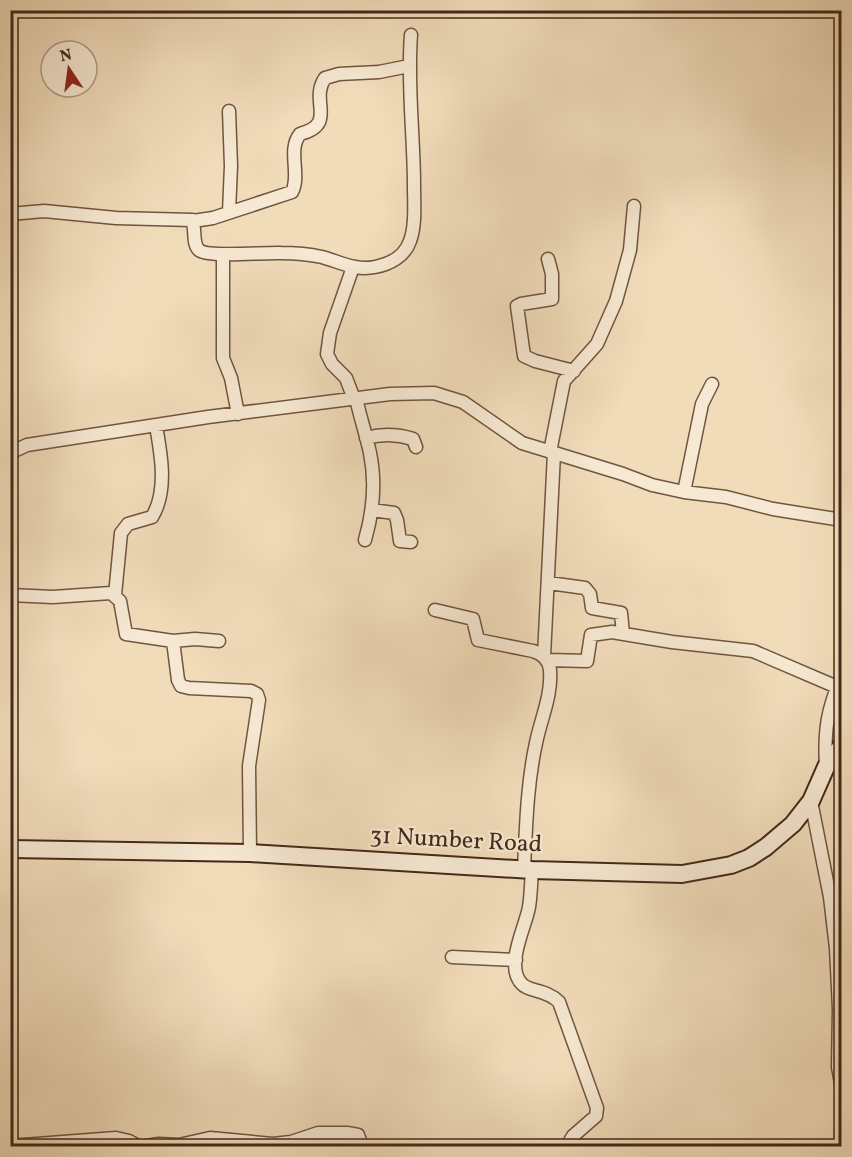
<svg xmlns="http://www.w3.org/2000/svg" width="852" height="1157" font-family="Vollkorn,serif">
  <rect width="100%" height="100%" fill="#f1dcba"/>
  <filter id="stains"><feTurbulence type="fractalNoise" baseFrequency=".00333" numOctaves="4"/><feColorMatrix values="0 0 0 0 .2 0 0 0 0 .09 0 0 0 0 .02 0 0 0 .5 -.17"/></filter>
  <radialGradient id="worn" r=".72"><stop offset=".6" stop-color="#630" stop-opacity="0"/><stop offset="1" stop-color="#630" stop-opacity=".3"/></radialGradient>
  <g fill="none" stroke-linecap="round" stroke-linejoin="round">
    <!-- street casing -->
    <g stroke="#705540" stroke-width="15">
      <path id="street" d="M 229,212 L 231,166 L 229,111
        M 10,214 L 44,211 L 116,218 L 192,220 C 196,228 192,244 199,250 C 208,258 266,252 281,253 C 295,253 308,254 322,257 C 340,262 356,271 375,267 C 390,264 405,256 410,241 C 416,225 414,203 414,186 C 414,136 407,85 411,35
        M 193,221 L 213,218 L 292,192 C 301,175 287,150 300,134 C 338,124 309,101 325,78 L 339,74 L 379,72 L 409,66
        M 223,255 L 223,358 L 231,378 L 238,414
        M 548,259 L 552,274 L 552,299 L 521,304 L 517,306 L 524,356 L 535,361 L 574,371
        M 353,267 L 330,333 L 327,354 L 332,364 L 346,378 L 354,399
        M 356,398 C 360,417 366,434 370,453 C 376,482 373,512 365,540
        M 366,438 C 381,434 397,434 413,439 L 416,447
        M 10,439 L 14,451
        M 550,452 L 564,381 L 597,344 L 616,301 L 630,250 L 634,206
        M 10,457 L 14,451 L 27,445 L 208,417 L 390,394 L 434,393 L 463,402 L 522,443 L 623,474 L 652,485 L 684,492 L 726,497 L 773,509 L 842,520
        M 684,492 L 702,404 L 712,384
        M 372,510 L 394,513 L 397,520 L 400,541 L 411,542
        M 549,583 L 585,588 L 590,594 L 592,608 L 621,613 L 623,634
        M 10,595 L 53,597 L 111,593 L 120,601 L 126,634 L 173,641 L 178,680 L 181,686 L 189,688 L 251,691 L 257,694 L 259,700 L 249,766 L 250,853
        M 115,595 L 121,533 L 128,524 L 152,517 C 168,491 161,454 156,426
        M 435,610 L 473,619 L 478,640 L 533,651 C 543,654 549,660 550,670 C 552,696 541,718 536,743 C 527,784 526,827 524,869
        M 173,641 L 195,639 L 219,641
        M 544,656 L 554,453
        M 547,660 L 587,661 L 591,635 L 612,632 L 672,642 L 753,651 L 837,687
        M 826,767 C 824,731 827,709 842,676
        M 811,801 L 830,897 L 836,948 L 839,1009 L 838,1067 L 842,1089
        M 532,870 C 531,882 531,895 529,907 C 526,926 504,966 522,984 C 529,992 546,989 559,1002 L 597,1108 L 596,1116 L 573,1136 L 567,1146
        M 452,957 L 516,960
        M 10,1146 L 116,1138 L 129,1141 L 138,1146
        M 146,1146 L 159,1144 L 179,1145 L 210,1138 L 273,1144 L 291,1142 L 318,1133 L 347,1133 L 358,1135 L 362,1146"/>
    </g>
    <!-- secondary casing -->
    <g stroke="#452818" stroke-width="20">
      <path id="secondary" d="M 10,849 L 250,853 L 532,870 L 682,874 L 731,865 L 749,858 L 766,847 L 793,824 L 811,801 L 826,767 L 842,745"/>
    </g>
    <!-- street -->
    <use href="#street" stroke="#f6e8d2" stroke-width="12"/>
    <!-- secondary -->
    <use href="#secondary" stroke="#f6e8d2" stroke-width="16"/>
  </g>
  <g text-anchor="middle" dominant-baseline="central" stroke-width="4.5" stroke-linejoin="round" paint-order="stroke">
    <!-- street labels -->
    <g font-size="24" fill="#452818" stroke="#f6e8d2">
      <text transform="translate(456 841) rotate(3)">31 Number Road</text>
    </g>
  </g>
  <!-- margin -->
  <rect width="852" height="1157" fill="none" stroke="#f1dcba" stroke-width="36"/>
  <rect x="12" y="12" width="828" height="1133" fill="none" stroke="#452818" stroke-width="3"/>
  <rect x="18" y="18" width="816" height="1121" fill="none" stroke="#452818" stroke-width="1.5"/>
  <!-- north arrow -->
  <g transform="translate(69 69) rotate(347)"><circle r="28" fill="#f6e8d2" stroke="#af9b88" stroke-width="1.5"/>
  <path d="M0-4.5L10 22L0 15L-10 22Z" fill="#8f2418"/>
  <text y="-9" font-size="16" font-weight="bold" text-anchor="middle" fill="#452818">N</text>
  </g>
  <rect width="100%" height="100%" filter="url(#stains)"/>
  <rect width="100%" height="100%" fill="url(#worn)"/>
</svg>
